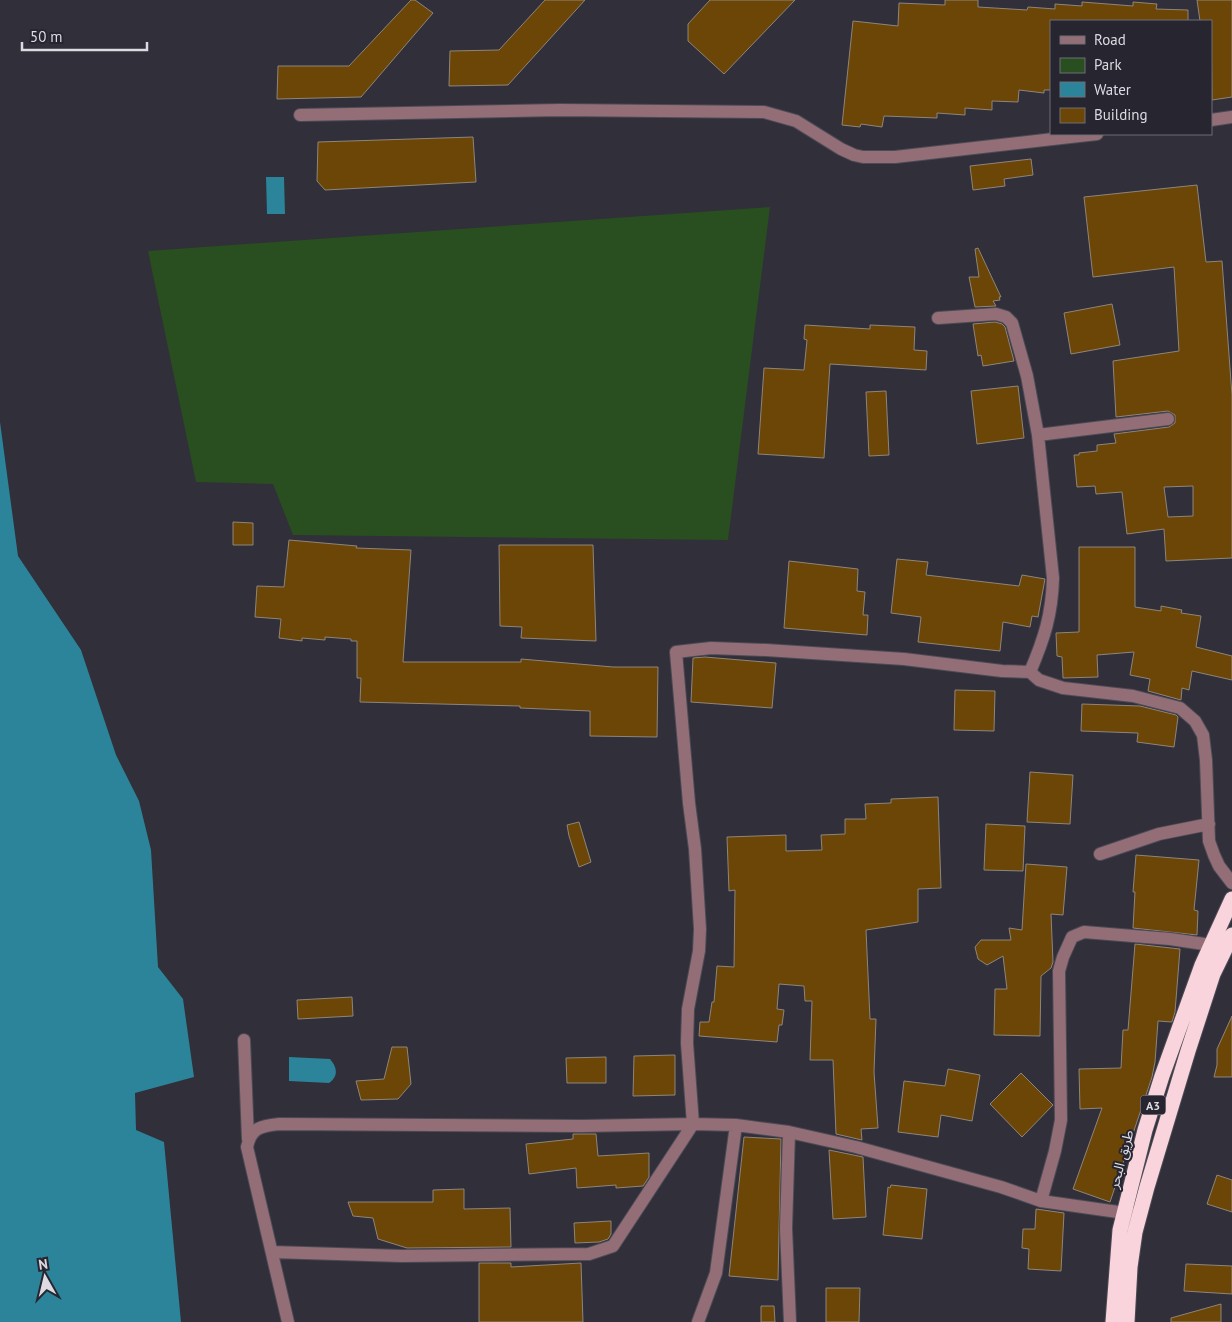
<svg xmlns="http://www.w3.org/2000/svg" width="1232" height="1322" font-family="'PT Sans','Noto Sans Arabic',sans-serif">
  <rect width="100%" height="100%" fill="#312f3a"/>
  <!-- green -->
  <path fill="#294e20" d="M 770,207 L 728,540 L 293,535 L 273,484 L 196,482 L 148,251 Z"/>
  <!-- water -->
  <path fill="#2c849a" d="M 266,177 L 284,177 L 285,214 L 267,214 Z
    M 0,422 L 18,556 L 81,650 L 116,755 L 139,801 L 151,850 L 158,967 L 183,999 L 194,1077 L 135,1093 L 136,1130 L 164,1142 L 181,1322 L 0,1322 Z
    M 289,1057 L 330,1059 C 337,1067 339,1076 329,1083 L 289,1081 Z"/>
  <!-- building -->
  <path fill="#6c4607" stroke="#8e857a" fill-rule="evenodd" d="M 411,0 L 415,0 L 433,13 L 361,97 L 277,99 L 278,66 L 349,66 Z
    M 545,0 L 585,0 L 508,85 L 449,86 L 450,51 L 499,50 Z
    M 710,0 L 795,0 L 724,74 L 688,41 L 688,24 Z
    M 945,0 L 978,0 L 978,7 L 1027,10 L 1028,7 L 1055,9 L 1055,4 L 1082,6 L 1082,2 L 1133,6 L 1133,2 L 1157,4 L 1156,9 L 1188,10 L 1188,21 L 1051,21 L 1051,90 L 1044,90 L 1044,93 L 1019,90 L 1018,102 L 992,101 L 992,110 L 965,108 L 965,115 L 937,113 L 937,118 L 884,116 L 882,127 L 861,124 L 860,127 L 842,125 L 853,21 L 898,26 L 899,3 L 945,5 Z
    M 1197,0 L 1232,0 L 1232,97 L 1212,100 L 1211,21 L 1200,21 Z
    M 473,137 L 476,182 L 325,190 L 317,181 L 318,142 Z
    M 1031,159 L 1033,175 L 1004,179 L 1005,186 L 973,190 L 970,166 Z
    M 1197,185 L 1206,262 L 1222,261 L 1232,395 L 1232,558 L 1166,561 L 1164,529 L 1127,534 L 1122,492 L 1096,494 L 1095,486 L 1077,487 L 1074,455 L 1079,455 L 1079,453 L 1097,451 L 1097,445 L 1116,443 L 1114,434 L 1169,427 L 1175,423 L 1175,415 L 1168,411 L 1116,417 L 1113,361 L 1179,351 L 1174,267 L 1093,277 L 1084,197 ZM 1193,486 L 1193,516 L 1168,517 L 1164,487 Z
    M 978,248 L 1001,297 L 999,297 L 1000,300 L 993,301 L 996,306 L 975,307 L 969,277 L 979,277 L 975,249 Z
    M 1112,304 L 1120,345 L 1071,354 L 1064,313 Z
    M 995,322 L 1002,324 L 1005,327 L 1014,361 L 983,366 L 981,355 L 978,356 L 973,324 Z
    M 805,325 L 870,329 L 870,325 L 915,327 L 914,350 L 927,351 L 926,370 L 830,364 L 824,458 L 758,454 L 764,368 L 804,370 L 807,340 L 804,339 Z
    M 1018,386 L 1024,438 L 977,444 L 971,391 Z
    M 886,391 L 889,455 L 869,456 L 866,392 Z
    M 233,522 L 253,523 L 253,545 L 233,545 Z
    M 289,540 L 357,546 L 356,548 L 411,550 L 403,662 L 521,662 L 521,659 L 613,667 L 658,667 L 657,737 L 590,736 L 590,711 L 520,708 L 520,706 L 360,702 L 361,678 L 357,678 L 357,641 L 351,641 L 351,639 L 325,637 L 325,640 L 302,638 L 302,641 L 279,638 L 281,619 L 255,617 L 257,586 L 284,587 Z
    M 499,545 L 593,545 L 596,641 L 521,638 L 522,627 L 500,626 Z
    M 1079,547 L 1135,547 L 1135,607 L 1161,611 L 1161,606 L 1182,610 L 1181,613 L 1201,616 L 1196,647 L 1232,656 L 1232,680 L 1192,671 L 1189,690 L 1182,688 L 1181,700 L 1148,691 L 1150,679 L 1130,675 L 1134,652 L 1097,655 L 1098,677 L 1063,678 L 1062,657 L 1057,656 L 1056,633 L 1079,632 Z
    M 897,559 L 928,562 L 926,575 L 1019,586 L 1022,575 L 1045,579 L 1038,617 L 1032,616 L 1030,627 L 1003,622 L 1000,651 L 918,642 L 921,617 L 891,613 Z
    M 789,561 L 858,569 L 857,591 L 865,592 L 863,615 L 868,615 L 867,635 L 784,628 Z
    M 705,657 L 776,663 L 772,708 L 691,702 L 693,658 Z
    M 955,690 L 995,691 L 994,731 L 954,730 Z
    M 1082,704 L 1140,706 L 1176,715 L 1178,717 L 1174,747 L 1137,742 L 1138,733 L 1081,731 Z
    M 1030,772 L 1073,775 L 1070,824 L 1027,822 Z
    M 938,797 L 941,888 L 918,889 L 918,922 L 866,930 L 870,1019 L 876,1019 L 874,1072 L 878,1128 L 861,1129 L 862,1140 L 836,1134 L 833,1060 L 810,1060 L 812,1001 L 805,1001 L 804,986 L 779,984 L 777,1009 L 784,1010 L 782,1025 L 779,1025 L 777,1042 L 699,1036 L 700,1022 L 709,1022 L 712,1002 L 714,1002 L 717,966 L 734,967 L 735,890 L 729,891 L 727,837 L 786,835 L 786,851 L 822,850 L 821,835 L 845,834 L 845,819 L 866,819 L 865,804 L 891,803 L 891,799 Z
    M 579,822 L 591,862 L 579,867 L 569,836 L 567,825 Z
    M 986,824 L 1025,826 L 1023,871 L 984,870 Z
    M 1136,855 L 1199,860 L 1194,910 L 1198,911 L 1197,935 L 1133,928 L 1135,892 L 1133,892 Z
    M 1026,864 L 1067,867 L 1063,915 L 1051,914 L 1053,962 L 1051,968 L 1041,976 L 1040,1036 L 994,1035 L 995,989 L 1007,989 L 1003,956 L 987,965 L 978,959 L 975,947 L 981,940 L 1011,940 L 1009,928 L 1022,930 Z
    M 1135,944 L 1180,949 L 1175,1012 L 1172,1022 L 1158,1021 L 1155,1062 L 1152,1077 L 1110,1202 L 1073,1189 L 1102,1108 L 1080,1109 L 1079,1069 L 1121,1068 L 1123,1030 L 1128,1030 Z
    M 352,997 L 353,1016 L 298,1019 L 297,1000 Z
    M 1232,1016 L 1232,1077 L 1214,1077 L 1217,1065 L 1217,1049 Z
    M 392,1047 L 407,1047 L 411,1084 L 398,1099 L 361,1100 L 356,1081 L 384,1079 Z
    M 675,1055 L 675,1095 L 633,1096 L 634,1056 Z
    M 606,1057 L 606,1083 L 567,1083 L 566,1058 Z
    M 948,1069 L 980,1075 L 972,1121 L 941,1115 L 938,1137 L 898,1132 L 904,1081 L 945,1086 Z
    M 1021,1073 L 1053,1105 L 1022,1137 L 990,1104 Z
    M 573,1134 L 596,1134 L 598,1156 L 649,1153 L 649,1177 L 643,1186 L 616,1188 L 616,1185 L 577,1188 L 576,1168 L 529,1174 L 526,1144 L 573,1139 Z
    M 744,1137 L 781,1139 L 778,1280 L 729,1276 Z
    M 829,1150 L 863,1157 L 866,1217 L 833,1219 Z
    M 1217,1175 L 1232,1180 L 1232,1212 L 1207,1204 Z
    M 891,1185 L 927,1189 L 922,1239 L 883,1235 L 888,1187 L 890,1188 Z
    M 464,1189 L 464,1209 L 510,1208 L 511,1247 L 407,1248 L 378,1239 L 373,1218 L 353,1216 L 348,1202 L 433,1202 L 433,1190 Z
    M 1036,1209 L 1064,1213 L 1061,1271 L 1028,1269 L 1029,1249 L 1022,1248 L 1023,1229 L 1035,1229 Z
    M 611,1221 L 611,1234 L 608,1239 L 599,1242 L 575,1243 L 574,1223 Z
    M 479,1263 L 511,1263 L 511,1267 L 581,1263 L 583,1322 L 479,1322 Z
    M 1186,1264 L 1232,1266 L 1232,1294 L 1184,1291 Z
    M 826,1288 L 860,1288 L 859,1322 L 826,1322 Z
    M 1221,1304 L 1221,1322 L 1171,1322 L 1171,1318 Z
    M 761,1306 L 774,1306 L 775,1322 L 761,1322 Z"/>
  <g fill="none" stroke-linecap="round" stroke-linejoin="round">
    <!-- minor casing -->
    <g stroke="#4c4b55" stroke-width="14">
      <path id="minor" d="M 300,115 L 560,110 L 764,112 L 796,121 L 841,149 L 854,155 L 863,157 L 895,157 L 1097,134
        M 1211,120 L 1232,117
        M 938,318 L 996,314 L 1006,317 L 1012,323 L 1027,376 L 1038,435 L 1053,578 C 1052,615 1044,639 1030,672
        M 1038,435 L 1168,419
        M 1100,854 L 1159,834 L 1209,824
        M 244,1040 L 248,1139
        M 789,1132 L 786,1228 L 790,1322
        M 1041,1201 L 1055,1151 L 1061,1120 L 1059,971 L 1063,957 L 1072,937 L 1084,932 L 1170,939 L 1211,945
        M 272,1252 L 402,1256 L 589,1254 L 613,1246 L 693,1124 L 687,1043 L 688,1009 L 699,951 L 700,929 L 695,849 L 689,803 L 676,652 L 711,648 L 766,650 L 904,659 L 1002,671 L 1030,672 L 1039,680 L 1063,688 L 1133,696 L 1180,708 L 1195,721 L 1203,735 L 1206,760 L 1209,841 L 1214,855 L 1219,866 L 1232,883
        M 288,1322 L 247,1147 C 251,1127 262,1126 280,1124 L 582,1126 L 693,1124 L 736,1125 L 789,1132 L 856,1147 L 1001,1187 L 1041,1201 L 1139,1215
        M 698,1322 L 716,1273 L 736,1125"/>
    </g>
    <!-- highway casing -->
    <g stroke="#4c4b55" stroke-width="17">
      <path id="highway" d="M 1113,1322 L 1120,1230 L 1145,1130 L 1162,1076 L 1202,965 L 1232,899
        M 1127,1322 L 1130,1267 L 1135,1232 L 1147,1187 L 1188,1051 L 1213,974 L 1232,935"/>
    </g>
    <!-- minor -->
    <use href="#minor" stroke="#936e77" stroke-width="12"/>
    <!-- highway -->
    <use href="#highway" stroke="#fad4dc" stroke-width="15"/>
  </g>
  <g text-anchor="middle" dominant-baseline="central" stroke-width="4" stroke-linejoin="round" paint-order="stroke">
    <!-- shield labels -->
    <rect fill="#27252f" stroke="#a6a4ac" stroke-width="1" x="1140.5" y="1095.5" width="25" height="19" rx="4"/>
    <g font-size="12" font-weight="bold" fill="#dcdbe2">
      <text x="1153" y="1105">A3</text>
    </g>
    <!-- street labels -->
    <g font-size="14" fill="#dcdbe2" stroke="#27252f">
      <text transform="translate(1121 1159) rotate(-75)">طريق البحر</text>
    </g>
  </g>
  <!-- legend -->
  <rect x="1050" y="20" width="162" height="115" fill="#27252f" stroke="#6f6e77"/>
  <rect x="1060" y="36" width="25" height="8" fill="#936e77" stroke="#6f6e77"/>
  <text x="1094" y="45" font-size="15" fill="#dcdbe2">Road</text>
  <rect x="1060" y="58" width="25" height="15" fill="#294e20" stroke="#6f6e77"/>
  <text x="1094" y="70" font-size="15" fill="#dcdbe2">Park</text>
  <rect x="1060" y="82" width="25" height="15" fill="#2c849a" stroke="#6f6e77"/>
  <text x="1094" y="95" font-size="15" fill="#dcdbe2">Water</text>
  <rect x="1060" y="108" width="25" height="15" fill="#6c4607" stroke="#6f6e77"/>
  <text x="1094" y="120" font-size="15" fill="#dcdbe2">Building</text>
  <!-- north arrow -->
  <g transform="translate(45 1277) rotate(352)" stroke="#27252f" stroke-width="4" paint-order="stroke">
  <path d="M0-4L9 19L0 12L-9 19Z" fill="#dcdbe2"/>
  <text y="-8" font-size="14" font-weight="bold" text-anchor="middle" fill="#dcdbe2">N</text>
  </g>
  <!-- scale -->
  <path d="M22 42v8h125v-8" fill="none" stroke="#dcdbe2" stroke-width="2.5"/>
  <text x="30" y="42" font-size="15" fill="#dcdbe2" stroke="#27252f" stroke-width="4" paint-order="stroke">50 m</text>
</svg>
